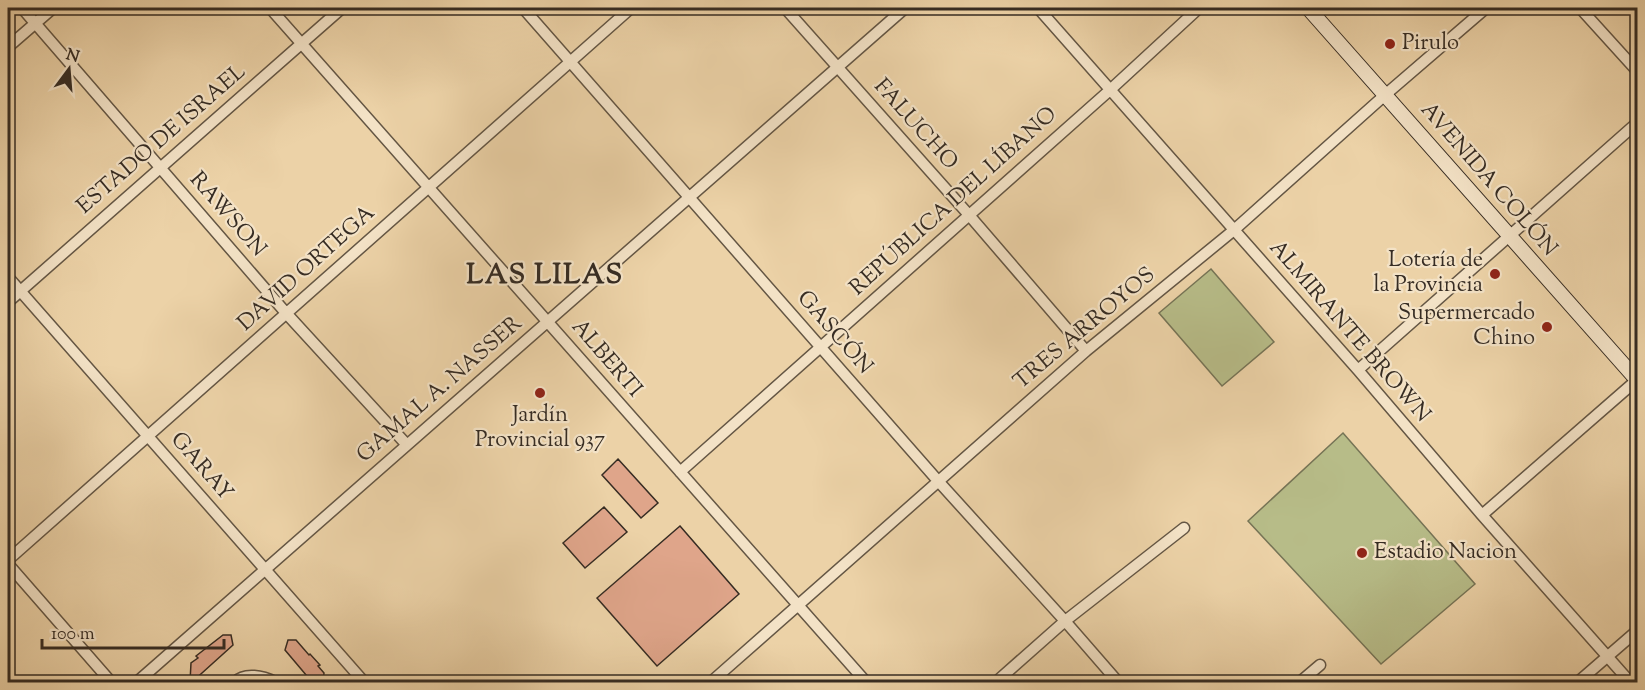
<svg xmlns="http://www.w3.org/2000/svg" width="1645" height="690" font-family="'Sorts Mill Goudy',serif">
  <rect width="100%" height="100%" fill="#ecd2a7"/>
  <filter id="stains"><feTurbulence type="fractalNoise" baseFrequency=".00333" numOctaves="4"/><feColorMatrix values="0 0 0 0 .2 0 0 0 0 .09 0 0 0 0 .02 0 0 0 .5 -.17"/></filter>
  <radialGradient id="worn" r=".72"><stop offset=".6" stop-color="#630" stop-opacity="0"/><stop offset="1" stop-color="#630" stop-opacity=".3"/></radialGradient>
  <!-- green -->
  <path fill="#b7bc88" stroke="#767456" stroke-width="1.5" d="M 1211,269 L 1274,342 L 1222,386 L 1159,313 Z
    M 1343,433 L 1475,584 L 1381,664 L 1248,521 Z"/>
  <!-- building -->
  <path fill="#dfa58a" stroke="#362c23" stroke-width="1.5" d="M 618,459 L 658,503 L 641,518 L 602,475 Z
    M 604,507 L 627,532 L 585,568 L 563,543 Z
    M 680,526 L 739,594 L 657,666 L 597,598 Z
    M 223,635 L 231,635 L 233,645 L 192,682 L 190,682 L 191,663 L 198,658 L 196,656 Z
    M 288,640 L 296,640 L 309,655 L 310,654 L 320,665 L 318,666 L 324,673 L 323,682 L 312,682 L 285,650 Z"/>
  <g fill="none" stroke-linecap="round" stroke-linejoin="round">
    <!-- minor casing -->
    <g stroke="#645644" stroke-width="13">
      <path id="minor" d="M 22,8 L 286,313 L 407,445
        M 270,8 L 866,682
        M 523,8 L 939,482 L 1065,621 L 1118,682
        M 785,8 L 969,215 L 1086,351
        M 1038,8 L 1358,370 L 1482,515 L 1630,682
        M 1580,8 L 1638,72
        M 8,47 L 53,8
        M 8,277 L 364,682
        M 8,302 L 342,8
        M 1358,370 L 1638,122
        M 680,472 L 1110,90 L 1199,8
        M 1482,515 L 1638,379
        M 8,560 L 631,8
        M 8,564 L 111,682
        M 137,682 L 905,8
        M 235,682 C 245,672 263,676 275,682
        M 711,682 L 1086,351 L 1234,230 L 1385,95 L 1486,8
        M 996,682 L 1065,621 L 1184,528
        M 1300,682 L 1320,665
        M 1578,682 L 1638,630"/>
    </g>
    <!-- secondary casing -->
    <g stroke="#362c23" stroke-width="16">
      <path id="secondary" d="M 1308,8 L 1638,381"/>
    </g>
    <!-- minor -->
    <use href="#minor" stroke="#f3e2c6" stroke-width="10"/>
    <!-- secondary -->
    <use href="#secondary" stroke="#f3e2c6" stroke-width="14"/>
  </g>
  <!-- markers -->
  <g fill="#8f2418" stroke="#f3e2c6" stroke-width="2">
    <circle cx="1390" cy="44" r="6"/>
    <circle cx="1495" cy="274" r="6"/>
    <circle cx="1547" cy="327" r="6"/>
    <circle cx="540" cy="393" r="6"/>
    <circle cx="1362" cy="553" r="6"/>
  </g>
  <g text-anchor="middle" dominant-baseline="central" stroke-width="4.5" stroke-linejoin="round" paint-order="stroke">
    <!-- poi labels -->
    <g font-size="22" fill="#362c23" stroke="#f3e2c6" text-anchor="start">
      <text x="1402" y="44">Pirulo</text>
      <text x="1483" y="261" text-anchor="end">Lotería de<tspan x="1483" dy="25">la Provincia</tspan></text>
      <text x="1535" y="314" text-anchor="end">Supermercado<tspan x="1535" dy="25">Chino</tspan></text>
      <text x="540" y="416" text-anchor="middle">Jardín<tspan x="540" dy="25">Provincial 937</tspan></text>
      <text x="1374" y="553">Estadio Nacion</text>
    </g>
    <!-- street labels -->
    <g font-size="22" fill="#362c23" stroke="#f3e2c6">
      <text transform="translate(915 125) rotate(48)">FALUCHO</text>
      <text transform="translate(162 140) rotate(-41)">ESTADO DE ISRAEL</text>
      <text transform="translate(1488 180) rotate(49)">AVENIDA COLÓN</text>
      <text transform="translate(954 202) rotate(-42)">REPÚBLICA DEL LÍBANO</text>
      <text transform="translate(227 215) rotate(49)">RAWSON</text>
      <text transform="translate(307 269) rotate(-42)">DAVID ORTEGA</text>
      <text transform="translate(1085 329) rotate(-40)">TRES ARROYOS</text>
      <text transform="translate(1349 332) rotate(49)">ALMIRANTE BROWN</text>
      <text transform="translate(834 333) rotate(49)">GASCÓN</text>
      <text transform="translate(606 359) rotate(49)">ALBERTI</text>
      <text transform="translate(440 390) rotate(-41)">GAMAL A. NASSER</text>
      <text transform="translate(201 467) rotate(49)">GARAY</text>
    </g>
    <!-- district labels -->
    <g font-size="28" font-weight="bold" letter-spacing="1.5" fill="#362c23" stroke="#f3e2c6">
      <text x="545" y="276">LAS LILAS</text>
    </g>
  </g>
  <!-- margin -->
  <rect width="1645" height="690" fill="none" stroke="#ecd2a7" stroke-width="30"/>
  <rect x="9" y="9" width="1627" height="672" fill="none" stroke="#362c23" stroke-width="3"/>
  <rect x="15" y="15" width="1615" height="660" fill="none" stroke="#362c23" stroke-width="1.5"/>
  <!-- north arrow -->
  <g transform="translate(69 69) rotate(16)" stroke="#f3e2c6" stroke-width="4.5" paint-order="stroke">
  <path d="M0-4.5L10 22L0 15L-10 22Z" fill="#362c23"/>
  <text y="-9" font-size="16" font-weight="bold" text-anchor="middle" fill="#362c23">N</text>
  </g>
  <!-- scale -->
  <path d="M42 639v9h182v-9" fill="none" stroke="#362c23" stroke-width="3"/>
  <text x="51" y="639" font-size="18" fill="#362c23" stroke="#f3e2c6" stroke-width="4.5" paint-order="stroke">100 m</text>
  <rect width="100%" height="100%" filter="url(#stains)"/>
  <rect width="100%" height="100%" fill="url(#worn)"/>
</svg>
